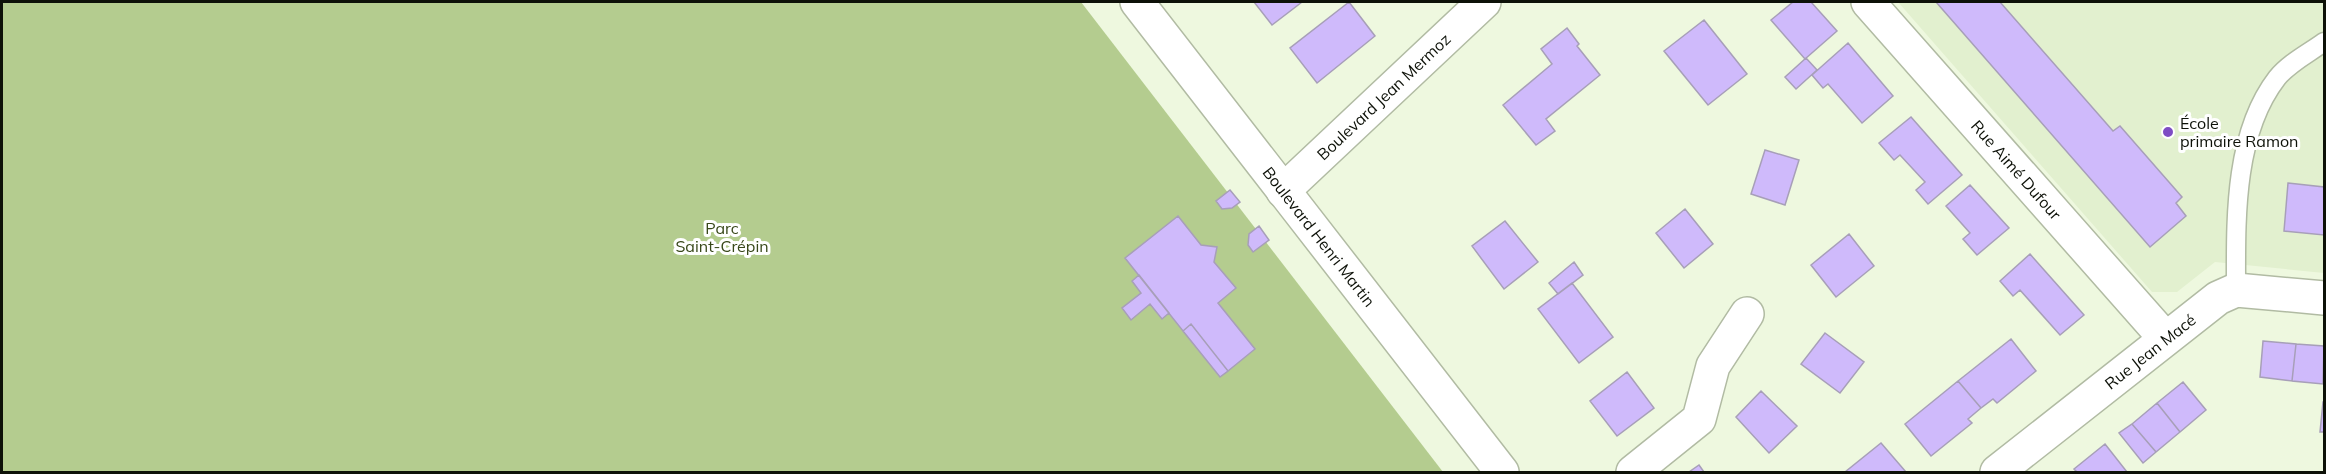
<svg xmlns="http://www.w3.org/2000/svg" width="2326" height="474" font-family="Mulish,sans-serif">
  <rect width="100%" height="100%" fill="#eef8df"/>
  <!-- built -->
  <path fill="#e2f0cf" d="M 1898,2 L 2324,2 L 2324,273 L 2215,262 L 2177,292 L 2152,292 Z"/>
  <!-- green -->
  <path fill="#b4cc8f" d="M 2,2 L 1081,2 L 1443,472 L 2,472 Z"/>
  <!-- building -->
  <path fill="#cfbafb" stroke="#a79fb8" stroke-width="1.5" d="M 1254,2 L 1302,2 L 1272,25 Z
    M 1349,2 L 1375,36 L 1317,83 L 1290,48 Z
    M 1793,2 L 1811,2 L 1837,31 L 1805,59 L 1771,20 Z
    M 1936,2 L 2000,2 L 2113,131 L 2120,126 L 2182,197 L 2176,203 L 2186,216 L 2150,247 Z
    M 1704,20 L 1747,74 L 1708,105 L 1664,51 Z
    M 1567,28 L 1579,44 L 1577,46 L 1600,75 L 1546,119 L 1555,131 L 1536,145 L 1503,105 L 1552,64 L 1541,49 Z
    M 1848,43 L 1893,96 L 1862,123 L 1828,84 L 1823,88 L 1812,75 Z
    M 1806,58 L 1817,70 L 1796,89 L 1785,77 Z
    M 1911,117 L 1962,175 L 1928,204 L 1916,190 L 1925,182 L 1900,155 L 1894,160 L 1879,143 Z
    M 1765,150 L 1799,160 L 1785,205 L 1751,194 Z
    M 2288,183 L 2324,187 L 2324,235 L 2284,231 Z
    M 1970,185 L 2009,228 L 1977,255 L 1963,239 L 1970,233 L 1946,206 Z
    M 1230,190 L 1240,202 L 1232,208 L 1222,209 L 1216,201 Z
    M 1685,209 L 1713,244 L 1684,268 L 1656,233 Z
    M 1178,216 L 1201,245 L 1217,247 L 1214,262 L 1236,288 L 1218,303 L 1255,349 L 1228,371 L 1191,324 L 1183,331 L 1125,258 Z
    M 1505,221 L 1538,262 L 1504,289 L 1472,246 Z
    M 1259,226 L 1269,240 L 1253,252 L 1248,245 L 1249,234 Z
    M 1849,234 L 1874,266 L 1836,297 L 1811,265 Z
    M 2030,254 L 2084,315 L 2060,335 L 2020,290 L 2013,296 L 2000,281 Z
    M 1574,262 L 1583,275 L 1558,294 L 1549,283 Z
    M 1139,275 L 1169,313 L 1162,319 L 1150,304 L 1131,320 L 1122,308 L 1141,293 L 1132,281 Z
    M 1572,283 L 1613,337 L 1579,363 L 1538,309 Z
    M 1191,324 L 1228,371 L 1220,377 L 1183,331 Z
    M 1825,333 L 1864,362 L 1840,393 L 1801,364 Z
    M 2011,339 L 2036,371 L 1997,403 L 1993,399 L 1981,408 L 1958,381 Z
    M 2263,341 L 2296,344 L 2292,381 L 2260,377 Z
    M 2296,344 L 2324,346 L 2323,384 L 2292,381 Z
    M 1627,372 L 1654,408 L 1617,436 L 1590,401 Z
    M 1958,381 L 1981,408 L 1968,419 L 1972,423 L 1931,456 L 1905,424 Z
    M 2183,382 L 2206,410 L 2180,432 L 2157,403 Z
    M 1761,391 L 1797,426 L 1769,453 L 1736,417 Z
    M 2323,402 L 2324,402 L 2324,432 L 2320,432 Z
    M 2157,403 L 2180,432 L 2156,452 L 2132,424 Z
    M 2132,424 L 2156,452 L 2143,463 L 2119,433 Z
    M 1881,443 L 1906,472 L 1845,472 Z
    M 2105,444 L 2127,472 L 2077,472 L 2074,469 Z
    M 1699,465 L 1704,472 L 1689,472 Z"/>
  <g fill="none" stroke-linecap="round" stroke-linejoin="round">
    <!-- service casing -->
    <g stroke="#b1bba3" stroke-width="21">
      <path id="service" d="M 2236,290 C 2236,222 2233,135 2277,78 C 2289,63 2309,53 2324,42"/>
    </g>
    <!-- minor casing -->
    <g stroke="#b1bba3" stroke-width="36">
      <g id="minor">
        <path id="s1" d="M 1868,2 L 2165,338"/>
        <path id="s2" d="M 1283,191 L 1484,2"/>
        <path d="M 1633,472 L 1699,419 L 1713,366 L 1747,314"/>
        <path id="s3" d="M 1997,472 L 2218,298 L 2236,290 L 2324,298"/>
      </g>
    </g>
    <!-- tertiary casing -->
    <g stroke="#b1bba3" stroke-width="36">
      <g id="tertiary">
        <path id="s4" d="M 1137,2 L 1502,472"/>
      </g>
    </g>
    <!-- service -->
    <use href="#service" stroke="#fff" stroke-width="18"/>
    <!-- minor -->
    <use href="#minor" stroke="#fff" stroke-width="33"/>
    <!-- tertiary -->
    <use href="#tertiary" stroke="#fff" stroke-width="33"/>
  </g>
  <!-- markers -->
  <circle fill="#7e4cc4" stroke="#fff" stroke-width="2" cx="2168" cy="132" r="6"/>
  <g text-anchor="middle" dominant-baseline="central" stroke-width="6" stroke-linejoin="round" paint-order="stroke">
    <!-- street labels -->
    <g font-size="16" fill="#0d1108" stroke="#fff">
      <text stroke="none"><textPath href="#s2" startOffset="138">Boulevard Jean Mermoz</textPath></text>
      <text stroke="none"><textPath href="#s1" startOffset="224">Rue Aimé Dufour</textPath></text>
      <text stroke="none"><textPath href="#s4" startOffset="297">Boulevard Henri Martin</textPath></text>
      <text stroke="none"><textPath href="#s3" startOffset="195">Rue Jean Macé</textPath></text>
    </g>
    <!-- poi labels -->
    <g font-size="16" fill="#0d1108" stroke="#fff" text-anchor="start">
      <text x="2180" y="123">École<tspan x="2180" dy="18">primaire Ramon</tspan></text>
    </g>
    <!-- park labels -->
    <g font-size="16" fill="#374718" stroke="#fff">
      <text x="722" y="228">Parc<tspan x="722" dy="18">Saint-Crépin</tspan></text>
    </g>
  </g>
  <!-- border -->
  <rect width="2326" height="474" fill="none" stroke="#0d1108" stroke-width="6"/>
</svg>
